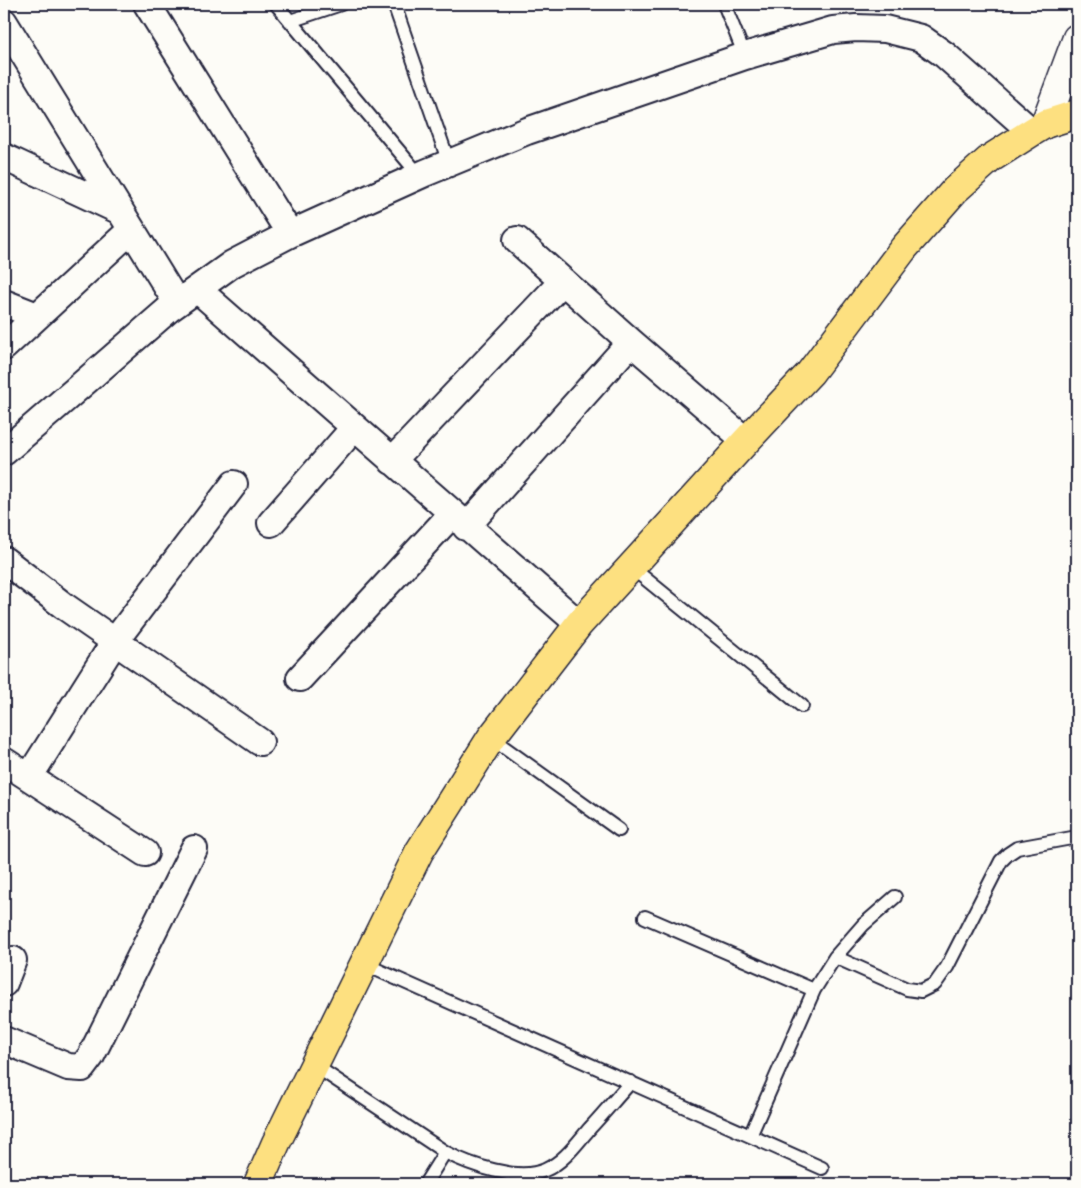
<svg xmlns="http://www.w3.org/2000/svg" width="1081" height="1188" font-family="Caveat,sans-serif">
  <rect width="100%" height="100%" fill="#fdfcf7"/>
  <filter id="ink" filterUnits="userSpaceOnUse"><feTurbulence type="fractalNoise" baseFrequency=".02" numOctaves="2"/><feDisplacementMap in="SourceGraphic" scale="10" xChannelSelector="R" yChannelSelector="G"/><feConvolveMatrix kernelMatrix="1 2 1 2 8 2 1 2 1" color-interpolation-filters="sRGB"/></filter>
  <g filter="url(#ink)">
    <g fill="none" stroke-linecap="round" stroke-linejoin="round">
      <!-- service casing -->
      <g stroke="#22223b" stroke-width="16">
        <path id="service" d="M 276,4 L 419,175
          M 394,4 L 449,163
          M 724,4 L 745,56
          M 290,21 L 341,4
          M 631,567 L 802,706
          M 491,738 L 619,830
          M 645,917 L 814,990
          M 835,957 L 907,989 L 921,991 L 935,984 L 947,967 L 1001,861 L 1008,854 L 1017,848 L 1077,837
          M 364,964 L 822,1168
          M 314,1065 L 445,1152 L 425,1184
          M 750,1136 L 814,990 L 835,957 L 863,925 L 895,897
          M 445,1152 C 470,1165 518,1182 545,1170 C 564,1162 577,1143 590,1128 C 604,1113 617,1097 631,1082"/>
      </g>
      <!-- minor casing -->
      <g stroke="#22223b" stroke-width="30">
        <path id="minor" d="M 147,4 L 290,234
          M 4,22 L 177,303
          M 4,157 L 120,211
          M 517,240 L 631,342 L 746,441
          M 197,289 L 579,624
          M 4,303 L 37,316
          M 4,347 L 131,230
          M 4,452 L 169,309 L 232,264 L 290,234 L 425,173 L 527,131 L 745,56 L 833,30 L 856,28 L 885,29 L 921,38 L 945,55 L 1032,132
          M 392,461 L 563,281
          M 271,523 L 354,428
          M 466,527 L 631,342
          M 4,560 L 64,606 L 260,742
          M 300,678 L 452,514
          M 4,761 L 145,853
          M 29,777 L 115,641 L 234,484
          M 4,983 L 13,960
          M 4,1040 L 68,1067 L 82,1068 L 91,1056 L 194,849"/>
      </g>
      <!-- secondary casing -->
      <g stroke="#22223b" stroke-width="31">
        <path id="secondary" d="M 1045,124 L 1077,38"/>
      </g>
      <!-- primary casing -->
      <g stroke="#22223b" stroke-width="31">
        <path id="primary" d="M 258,1184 L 276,1143 L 419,852 L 491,738 L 579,624 L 746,441 L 810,373 L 904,248 L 955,190 L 991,158 L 1032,132 L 1045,124 L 1077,114"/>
      </g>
      <!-- service -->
      <use href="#service" stroke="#fdfcf7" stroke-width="12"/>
      <!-- minor -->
      <use href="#minor" stroke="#fdfcf7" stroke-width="26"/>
      <!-- secondary -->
      <use href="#secondary" stroke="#fdfcf7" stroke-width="28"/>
      <!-- primary -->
      <use href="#primary" stroke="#fde080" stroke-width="28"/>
    </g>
  </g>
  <!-- margin -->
  <rect width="1081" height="1188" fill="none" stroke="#fdfcf7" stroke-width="20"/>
  <rect x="10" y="10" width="1061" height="1168" fill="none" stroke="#22223b" stroke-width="2" filter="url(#ink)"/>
</svg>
